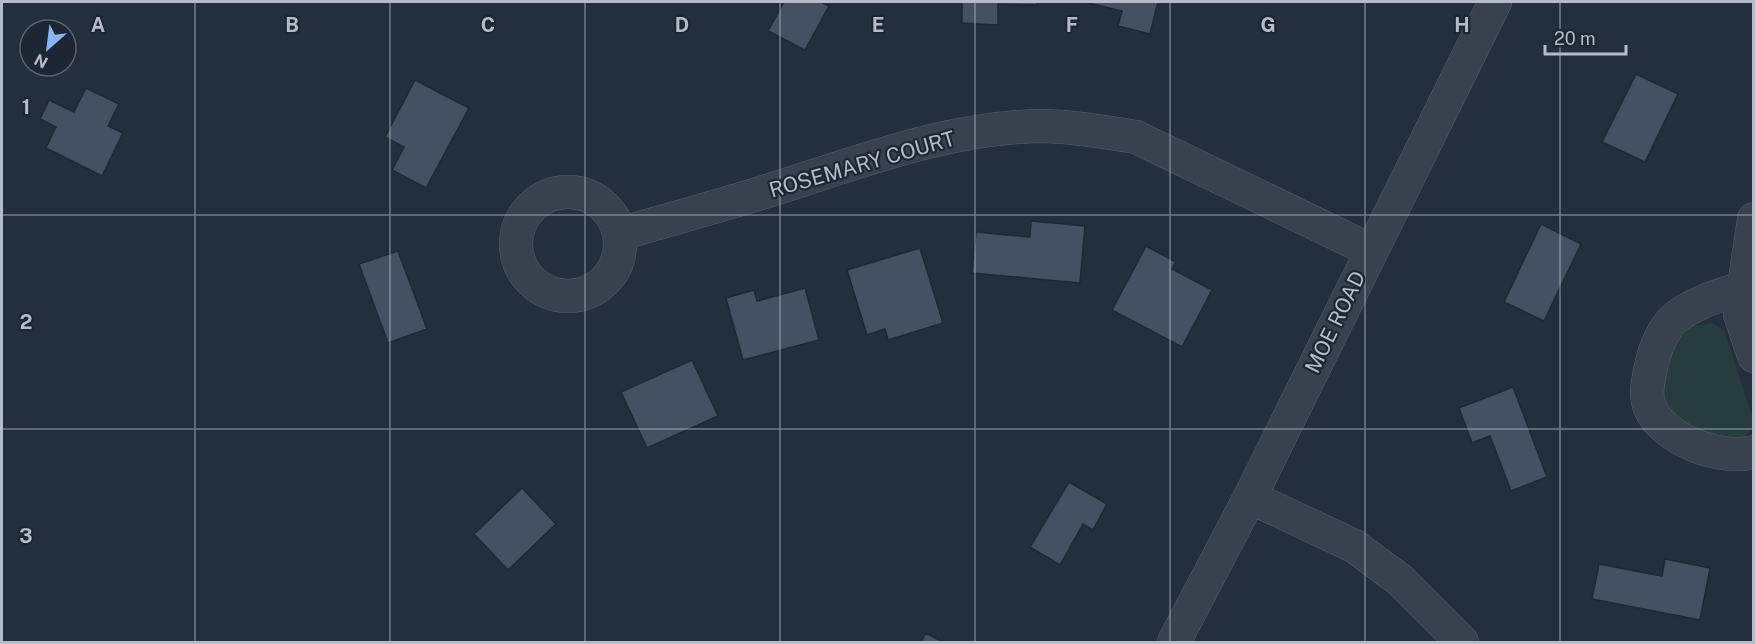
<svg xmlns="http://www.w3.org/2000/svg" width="1755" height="644" font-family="'Public Sans',sans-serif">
  <rect width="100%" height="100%" fill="#242f3e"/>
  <!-- green -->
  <path fill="#263c3f" d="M 1713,323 L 1724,331 L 1753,419 C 1754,445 1716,448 1697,438 C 1686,431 1675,419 1665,410 C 1663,373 1666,358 1686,327 Z"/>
  <!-- building -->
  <path fill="#455162" stroke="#1f2835" stroke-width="1.5" d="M 784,2 L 821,2 L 829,6 L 805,50 L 768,31 Z
    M 962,2 L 1038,2 L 1037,5 L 998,4 L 998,25 L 962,23 Z
    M 1084,2 L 1158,2 L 1150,34 L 1118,26 L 1122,11 Z
    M 1636,74 L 1678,94 L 1645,162 L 1602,142 Z
    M 415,80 L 469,108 L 426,188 L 392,170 L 404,147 L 385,137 Z
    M 86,88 L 119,104 L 108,126 L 123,133 L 102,176 L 46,148 L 56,127 L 40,119 L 49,100 L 74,112 Z
    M 1031,221 L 1085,226 L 1080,283 L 972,273 L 976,232 L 1030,237 Z
    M 1541,224 L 1581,244 L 1544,321 L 1504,302 Z
    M 1146,246 L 1176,262 L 1172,269 L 1212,290 L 1182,347 L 1112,310 Z
    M 920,248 L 943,323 L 888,340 L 885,329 L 867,335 L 847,270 Z
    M 398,251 L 427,329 L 388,343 L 359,264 Z
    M 805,288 L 819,340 L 743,360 L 726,298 L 754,290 L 757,301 Z
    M 692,360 L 718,416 L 647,448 L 621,392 Z
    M 1513,387 L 1547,477 L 1511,491 L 1490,436 L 1472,443 L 1459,408 Z
    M 1069,482 L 1107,504 L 1093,530 L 1083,524 L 1060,565 L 1030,547 Z
    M 522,488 L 556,524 L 508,570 L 474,534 Z
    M 1665,559 L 1710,568 L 1700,620 L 1592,599 L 1599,564 L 1662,576 Z
    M 926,633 L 943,642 L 921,642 Z"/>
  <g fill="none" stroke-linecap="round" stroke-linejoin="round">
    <!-- minor casing -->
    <g stroke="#565f6c" stroke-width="34">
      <path id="minor" d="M516 244a52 52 0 1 1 104 0a52 52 0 1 1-104 0Z
        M 1754,219 L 1740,314 L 1754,356
        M 620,234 C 668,220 716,207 764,192 C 855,164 949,126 1046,126 C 1076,127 1106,132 1136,137 L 1370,250
        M 1742,288 C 1719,296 1695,302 1675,318 C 1664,327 1655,349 1652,362 C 1649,376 1644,394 1650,408 C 1664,440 1721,461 1754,452
        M 1250,497 L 1354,546 L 1400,580 L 1462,642
        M 1174,642 L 1250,497 L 1495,2"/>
    </g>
    <!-- minor -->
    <use href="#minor" stroke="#38414e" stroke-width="33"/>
  </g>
  <!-- grid -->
  <path fill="none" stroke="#b4bcc9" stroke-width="1.5" stroke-opacity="0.55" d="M 195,2 L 195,642M 390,2 L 390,642M 585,2 L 585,642M 780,2 L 780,642M 975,2 L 975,642M 1170,2 L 1170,642M 1365,2 L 1365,642M 1560,2 L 1560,642M 2,215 L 1754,215M 2,429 L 1754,429"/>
  <g text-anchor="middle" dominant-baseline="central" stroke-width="4.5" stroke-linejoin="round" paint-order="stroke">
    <!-- street labels -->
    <g font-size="21" fill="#b4bcc9" stroke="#1d2633">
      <text transform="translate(862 164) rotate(-16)">ROSEMARY COURT</text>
      <text transform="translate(1335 322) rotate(-64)">MOE ROAD</text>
    </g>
  </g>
  <g font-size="20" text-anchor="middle" font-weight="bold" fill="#b4bcc9" stroke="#1d2633" stroke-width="4.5" stroke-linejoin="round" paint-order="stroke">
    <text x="98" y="32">A</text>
    <text x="292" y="32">B</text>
    <text x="488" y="32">C</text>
    <text x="682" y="32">D</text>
    <text x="878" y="32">E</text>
    <text x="1072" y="32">F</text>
    <text x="1268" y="32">G</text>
    <text x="1462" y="32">H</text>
    <text x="26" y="114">1</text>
    <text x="26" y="329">2</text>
    <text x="26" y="543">3</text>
  </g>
  <!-- border -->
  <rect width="1755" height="644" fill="none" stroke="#b4bcc9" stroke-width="6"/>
  <!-- north arrow -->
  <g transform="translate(48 48) rotate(208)"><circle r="28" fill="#1d2633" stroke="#59626f" stroke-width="1.5"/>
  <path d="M0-4.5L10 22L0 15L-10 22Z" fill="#8ab4f8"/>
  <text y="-9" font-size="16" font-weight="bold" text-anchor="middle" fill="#b4bcc9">N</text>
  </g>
  <!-- scale -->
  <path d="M1545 45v9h81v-9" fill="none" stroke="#b4bcc9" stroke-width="3"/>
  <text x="1554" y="45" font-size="18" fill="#b4bcc9" stroke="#1d2633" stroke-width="4.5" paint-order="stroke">20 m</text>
</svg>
